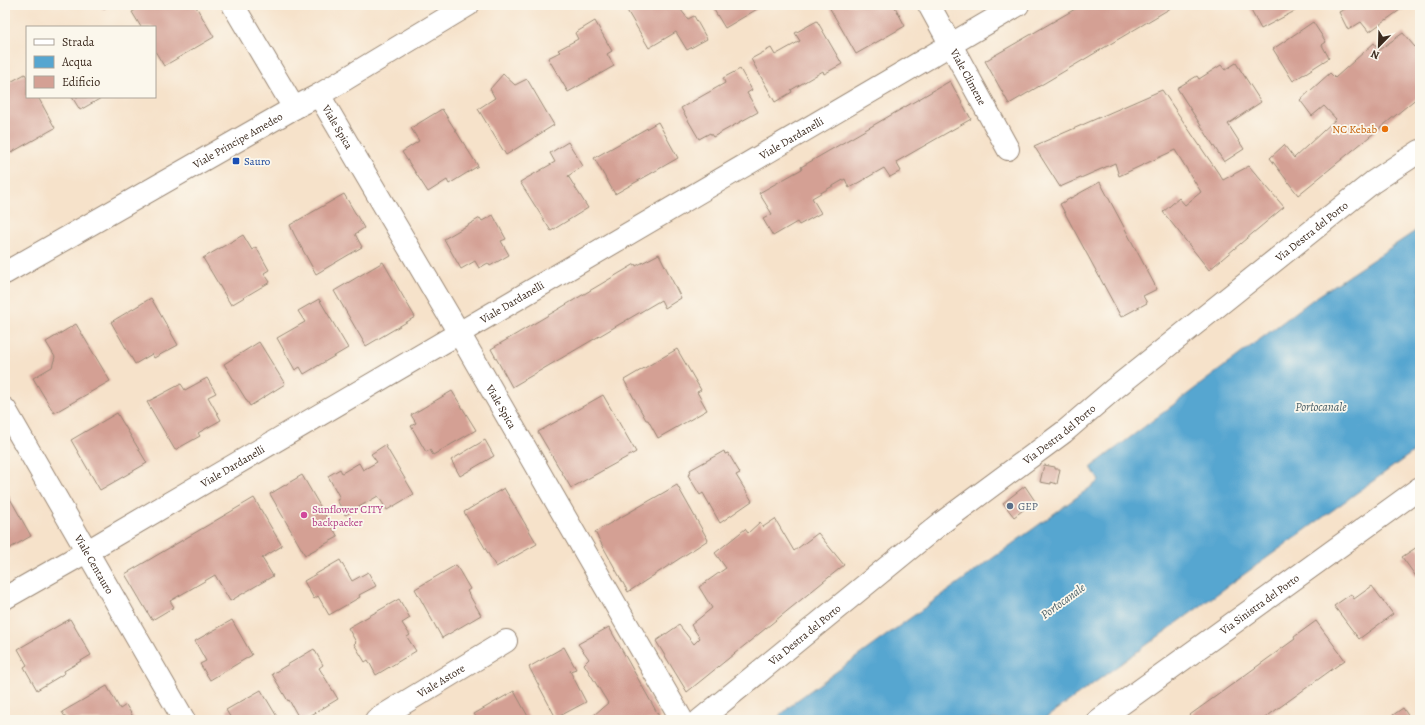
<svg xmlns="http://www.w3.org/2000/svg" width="1425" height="725" font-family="Alegreya,serif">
  <rect width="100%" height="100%" fill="#fbf7ec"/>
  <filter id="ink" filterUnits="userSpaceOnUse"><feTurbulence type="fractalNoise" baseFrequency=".025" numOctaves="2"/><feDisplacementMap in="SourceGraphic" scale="8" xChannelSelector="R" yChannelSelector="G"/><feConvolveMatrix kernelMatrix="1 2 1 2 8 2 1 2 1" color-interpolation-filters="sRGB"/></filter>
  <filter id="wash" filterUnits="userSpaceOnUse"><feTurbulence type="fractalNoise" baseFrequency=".012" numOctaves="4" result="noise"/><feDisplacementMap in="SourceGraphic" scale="16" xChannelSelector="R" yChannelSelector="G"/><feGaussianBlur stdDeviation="0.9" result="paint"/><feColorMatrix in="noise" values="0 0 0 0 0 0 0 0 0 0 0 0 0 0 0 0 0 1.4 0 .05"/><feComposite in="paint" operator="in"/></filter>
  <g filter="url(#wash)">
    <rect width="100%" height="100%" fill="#f6e2ca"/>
    <!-- water -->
    <path fill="#56a6d0" stroke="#486877" d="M 1420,228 L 1420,447 L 1043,720 L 775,720 L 796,701 L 1099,481 L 1091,467 L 1312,300 Z"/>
    <g id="blocks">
      <!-- building -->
      <path fill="#d4a094" d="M 100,5 L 110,5 L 103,9 Z
        M 145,5 L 195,5 L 214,37 L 164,66 L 155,51 L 155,27 L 141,27 L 132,12 Z
        M 628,5 L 677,5 L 688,19 L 694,16 L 707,39 L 687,50 L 676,32 L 649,48 L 625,7 Z
        M 711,5 L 764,5 L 725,28 Z
        M 828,5 L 894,5 L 905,26 L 856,54 Z
        M 1082,5 L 1176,5 L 1009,104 L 985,61 Z
        M 1248,5 L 1306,5 L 1261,29 Z
        M 1353,5 L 1407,5 L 1369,32 L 1361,22 L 1348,30 L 1339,12 Z
        M 595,21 L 612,51 L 607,54 L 614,66 L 568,92 L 548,58 L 560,52 L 558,50 L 578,39 L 575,33 Z
        M 817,21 L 842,64 L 824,74 L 823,71 L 791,90 L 792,92 L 775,102 L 751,59 L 771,48 L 775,55 L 800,41 L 795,33 Z
        M 1313,22 L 1326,42 L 1322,45 L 1329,58 L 1293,81 L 1273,49 Z
        M 1403,33 L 1420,53 L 1420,99 L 1418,97 L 1298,195 L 1270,158 L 1284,145 L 1294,158 L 1336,119 L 1324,106 L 1312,116 L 1300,100 L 1330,73 L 1335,78 L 1374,43 L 1379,50 Z
        M 1236,63 L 1261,102 L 1228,124 L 1244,149 L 1224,162 L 1177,88 L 1197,76 L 1199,79 L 1221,65 L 1225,70 Z
        M 740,69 L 752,90 L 747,93 L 758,112 L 713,137 L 710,133 L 699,139 L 681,108 L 725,83 L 723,78 Z
        M 25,74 L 27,77 L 27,97 L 38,97 L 55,128 L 5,156 L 5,85 Z
        M 503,74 L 515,85 L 527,79 L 554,125 L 506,155 L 478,109 L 495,98 L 490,89 Z
        M 950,81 L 971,119 L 896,162 L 901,171 L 890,177 L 884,168 L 849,188 L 845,179 L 812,198 L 821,213 L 799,225 L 797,222 L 773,236 L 763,219 L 772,214 L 759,193 L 802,169 L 801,167 Z
        M 1162,90 L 1223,180 L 1249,166 L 1284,207 L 1209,270 L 1163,212 L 1179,198 L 1185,205 L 1201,192 L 1175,150 L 1119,176 L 1115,163 L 1060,187 L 1034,146 Z
        M 72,97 L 103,97 L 80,110 Z
        M 442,109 L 478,166 L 449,184 L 447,180 L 428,192 L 402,152 L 419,141 L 411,128 Z
        M 658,122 L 678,158 L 615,194 L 594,158 Z
        M 568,142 L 583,166 L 568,176 L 588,208 L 551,231 L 520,182 L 555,162 L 550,153 Z
        M 1100,182 L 1157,289 L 1143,296 L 1147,303 L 1121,317 L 1060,204 Z
        M 344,194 L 364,228 L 355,234 L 362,247 L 316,274 L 294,234 L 290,225 Z
        M 493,215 L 506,239 L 501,241 L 509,255 L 490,266 L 488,263 L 479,268 L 475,261 L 461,269 L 444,239 L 480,218 L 482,221 Z
        M 243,235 L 252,250 L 256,247 L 269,270 L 264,273 L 270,282 L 231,305 L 203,258 Z
        M 659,254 L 681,298 L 665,308 L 661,300 L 512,387 L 491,349 L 635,264 L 636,266 Z
        M 383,262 L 415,317 L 366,346 L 334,291 Z
        M 151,298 L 178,345 L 154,358 L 152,354 L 135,364 L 111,322 Z
        M 319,299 L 348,348 L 304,374 L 300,367 L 295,370 L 277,338 L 305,322 L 298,311 Z
        M 76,324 L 110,381 L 54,413 L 33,378 L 52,367 L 55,357 L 46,342 Z
        M 259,342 L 285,384 L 250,406 L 224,364 Z
        M 677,349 L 701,390 L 697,392 L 707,410 L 658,438 L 648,420 L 646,420 L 624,380 Z
        M 207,378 L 216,393 L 208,397 L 221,420 L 198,433 L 200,436 L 175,450 L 147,402 L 181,384 L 185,390 Z
        M 452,391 L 476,430 L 433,455 L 430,450 L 426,452 L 411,426 L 416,423 L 411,415 Z
        M 603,395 L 636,452 L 571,488 L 538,432 Z
        M 117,413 L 147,463 L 100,490 L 71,440 Z
        M 485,440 L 494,456 L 460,476 L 451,460 Z
        M 385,445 L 414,494 L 387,510 L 378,496 L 345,515 L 337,500 L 340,498 L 328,476 L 340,469 L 342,473 L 359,463 L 363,470 L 377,462 L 371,454 Z
        M 724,451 L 725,454 L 728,453 L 740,473 L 736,475 L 752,501 L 720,523 L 703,493 L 700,495 L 688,475 L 691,473 L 690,470 Z
        M 1044,465 L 1055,467 L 1055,469 L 1060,469 L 1057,484 L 1051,482 L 1051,484 L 1040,482 Z
        M 302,475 L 338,537 L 305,555 L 270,494 Z
        M 677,485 L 708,540 L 628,592 L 595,532 Z
        M 1025,486 L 1035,501 L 1014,517 L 1003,503 Z
        M 504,488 L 537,544 L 496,567 L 464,512 Z
        M 8,495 L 31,536 L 5,551 L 5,497 Z
        M 254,498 L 282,546 L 262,558 L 273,576 L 230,601 L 215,575 L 170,601 L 174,607 L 152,620 L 125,574 Z
        M 775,519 L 794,551 L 818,533 L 844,565 L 687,692 L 656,641 L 679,625 L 694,644 L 700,638 L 691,625 L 712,608 L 699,587 L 726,568 L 715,553 L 745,529 L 748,533 L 760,522 L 763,527 Z
        M 1417,547 L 1420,551 L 1420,582 L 1402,557 Z
        M 340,560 L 352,581 L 368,572 L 376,586 L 359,595 L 360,597 L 329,615 L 318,596 L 314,599 L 304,581 Z
        M 456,565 L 470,589 L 467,591 L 481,615 L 442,638 L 415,589 Z
        M 1372,586 L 1393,614 L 1359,639 L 1334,606 L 1351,594 L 1354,599 Z
        M 399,599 L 410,618 L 402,623 L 410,635 L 407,637 L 416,651 L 376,675 L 368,660 L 365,662 L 354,644 L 356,642 L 348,628 Z
        M 70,619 L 91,655 L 64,671 L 65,673 L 37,690 L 24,667 L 27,665 L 18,649 Z
        M 232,620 L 252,655 L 210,680 L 200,664 L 206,661 L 195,641 Z
        M 1316,621 L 1345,660 L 1262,720 L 1183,720 L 1295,639 L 1294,637 Z
        M 609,627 L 660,718 L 657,720 L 588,720 L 608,703 L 584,664 L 589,659 L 578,644 Z
        M 564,647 L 576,669 L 570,671 L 586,702 L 556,718 L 529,667 Z
        M 314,649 L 323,665 L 319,668 L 338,699 L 303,720 L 300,720 L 289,700 L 288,701 L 272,674 Z
        M 107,686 L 120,709 L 126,705 L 135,720 L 67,720 L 62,712 Z
        M 261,690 L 279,720 L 232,720 L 226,710 Z
        M 514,691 L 530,720 L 478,720 L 474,714 Z
        M 1403,708 L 1411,720 L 1386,720 Z"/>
    </g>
  </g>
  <g filter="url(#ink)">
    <use href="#blocks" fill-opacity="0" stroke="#988674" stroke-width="1"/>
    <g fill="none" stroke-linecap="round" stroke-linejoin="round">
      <!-- minor casing -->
      <g stroke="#988674" stroke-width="24">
        <g id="minor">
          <path d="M 233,5 L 294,108"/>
          <path id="s1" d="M 929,5 L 1008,149"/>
          <path id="s2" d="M 319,95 L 459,333 L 682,720"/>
          <path id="s3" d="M 5,409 L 184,720"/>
          <path id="s4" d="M 5,598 L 86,552 L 1018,5"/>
          <path id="s5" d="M 376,720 L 506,641"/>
          <path id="s6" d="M 1099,720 L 1420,488"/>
        </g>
      </g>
      <!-- tertiary casing -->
      <g stroke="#988674" stroke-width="24">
        <g id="tertiary">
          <path id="s7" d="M 5,273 L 294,108 L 319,95 L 468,5"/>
          <path id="s8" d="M 700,720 L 940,524 L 1064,432 L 1114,389 L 1373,182 L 1420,151"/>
        </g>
      </g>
      <!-- minor -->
      <use href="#minor" stroke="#fff" stroke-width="22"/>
      <!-- tertiary -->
      <use href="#tertiary" stroke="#fff" stroke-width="22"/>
    </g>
  </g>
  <!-- markers -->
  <circle fill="#e8710a" stroke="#fbf7ec" stroke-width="1.5" cx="1385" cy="129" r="4"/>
  <rect fill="#1a4fb4" stroke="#fbf7ec" stroke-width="1.5" x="232" y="157" width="8" height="8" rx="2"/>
  <circle fill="#5c6f8a" stroke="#fbf7ec" stroke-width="1.5" cx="1010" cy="506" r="4"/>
  <circle fill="#d1479c" stroke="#fbf7ec" stroke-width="1.5" cx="304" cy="515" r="4"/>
  <g text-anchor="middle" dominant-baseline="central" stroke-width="3.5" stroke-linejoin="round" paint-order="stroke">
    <!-- street labels -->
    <g font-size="11" fill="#3b2a1e" stroke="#fbf7ec">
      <text stroke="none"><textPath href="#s1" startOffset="82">Viale Climene</textPath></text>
      <text stroke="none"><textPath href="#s2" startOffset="37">Viale Spica</textPath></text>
      <text stroke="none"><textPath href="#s4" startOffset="911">Viale Dardanelli</textPath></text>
      <text stroke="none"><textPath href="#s7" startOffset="268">Viale Principe Amedeo</textPath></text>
      <text stroke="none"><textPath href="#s8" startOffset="783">Via Destra del Porto</textPath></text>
      <text stroke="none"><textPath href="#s4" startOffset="587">Viale Dardanelli</textPath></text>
      <text stroke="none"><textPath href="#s2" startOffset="361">Viale Spica</textPath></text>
      <text stroke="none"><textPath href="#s8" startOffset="459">Via Destra del Porto</textPath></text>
      <text stroke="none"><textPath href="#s4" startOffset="263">Viale Dardanelli</textPath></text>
      <text stroke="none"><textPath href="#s3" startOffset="179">Viale Centauro</textPath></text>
      <text stroke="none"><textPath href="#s6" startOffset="198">Via Sinistra del Porto</textPath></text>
      <text stroke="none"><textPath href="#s8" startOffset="135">Via Destra del Porto</textPath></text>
      <text stroke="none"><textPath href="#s5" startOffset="76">Viale Astore</textPath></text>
    </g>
    <!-- food labels -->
    <g font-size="11" fill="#c56008" stroke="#fbf7ec" text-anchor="end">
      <text x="1377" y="129">NC Kebab</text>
    </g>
    <!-- transit labels -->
    <g font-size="11" fill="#164399" stroke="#fbf7ec" text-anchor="start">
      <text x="244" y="161">Sauro</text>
    </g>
    <!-- service labels -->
    <g font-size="11" fill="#4e5e75" stroke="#fbf7ec" text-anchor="start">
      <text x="1018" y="506">GEP</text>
    </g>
    <!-- hotel labels -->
    <g font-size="11" fill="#b23c85" stroke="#fbf7ec" text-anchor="start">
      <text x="312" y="509">Sunflower CITY<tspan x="312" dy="13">backpacker</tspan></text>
    </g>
    <!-- water labels -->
    <g font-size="12" font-style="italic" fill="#465c65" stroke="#fbf7ec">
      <text x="1321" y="407">Portocanale</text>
      <text transform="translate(1063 601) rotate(-36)">Portocanale</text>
    </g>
  </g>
  <!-- margin -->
  <rect width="1425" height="725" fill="none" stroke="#fbf7ec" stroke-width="20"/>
  <!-- legend -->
  <rect x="26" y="26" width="130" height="72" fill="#fbf7ec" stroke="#aea59a"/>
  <rect x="34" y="39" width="20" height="6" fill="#ffffff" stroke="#aea59a"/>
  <text x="62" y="46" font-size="12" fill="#3b2a1e">Strada</text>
  <rect x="34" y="56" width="20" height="12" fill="#56a6d0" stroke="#aea59a"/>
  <text x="62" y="66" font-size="12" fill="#3b2a1e">Acqua</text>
  <rect x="34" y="76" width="20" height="12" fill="#d4a094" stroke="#aea59a"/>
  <text x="62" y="86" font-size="12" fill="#3b2a1e">Edificio</text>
  <!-- north arrow -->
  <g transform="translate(1379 46) rotate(203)" stroke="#fbf7ec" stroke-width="3" paint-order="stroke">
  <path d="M0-3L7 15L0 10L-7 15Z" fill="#3b2a1e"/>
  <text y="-6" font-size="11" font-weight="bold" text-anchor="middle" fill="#3b2a1e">N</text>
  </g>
</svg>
